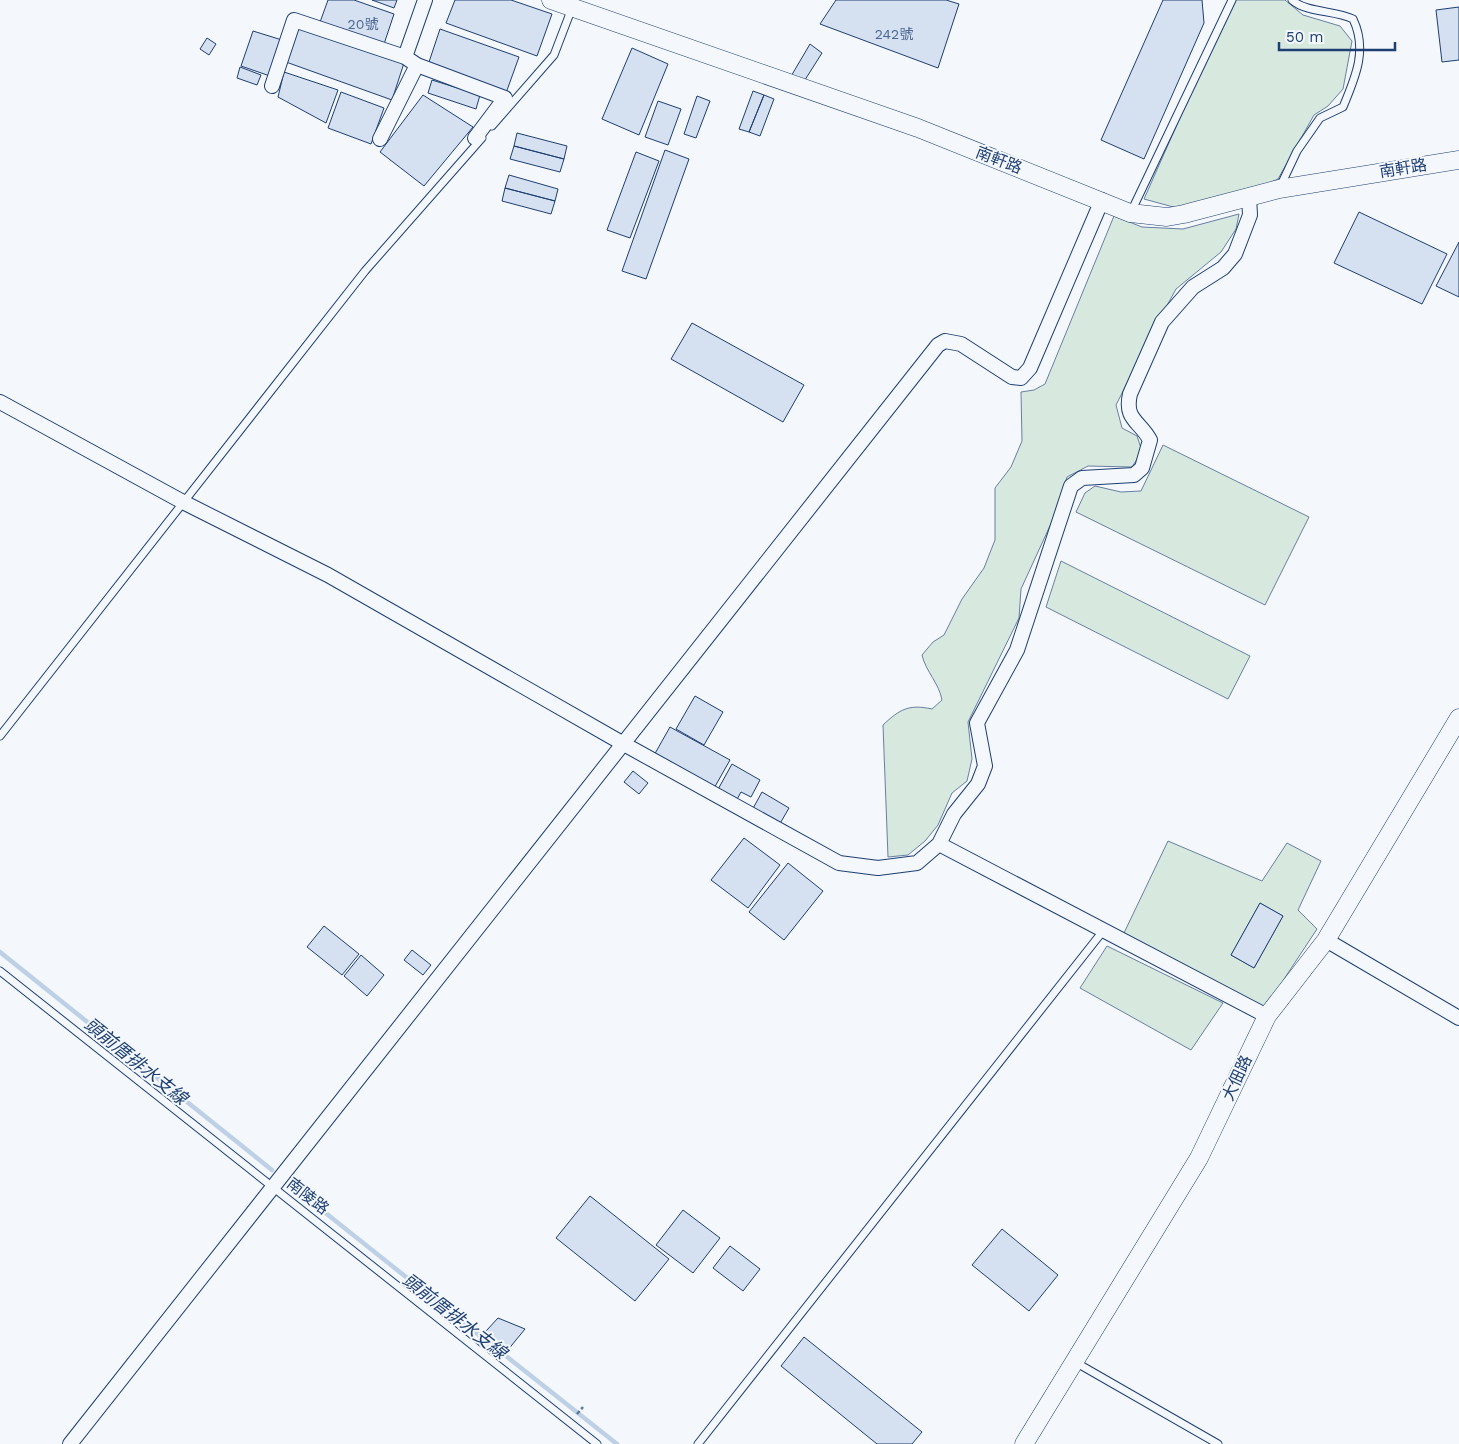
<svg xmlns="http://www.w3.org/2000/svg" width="1459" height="1444" font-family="'Work Sans','Noto Sans TC',sans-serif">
  <rect width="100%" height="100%" fill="#f4f7fb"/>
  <!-- green -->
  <path fill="#d7e8df" stroke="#687fa3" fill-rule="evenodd" d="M 1235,0 L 1285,0 L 1303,15 L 1340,26 L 1352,41 L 1343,89 L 1328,106 L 1314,115 L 1278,179 L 1260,187 L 1177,208 L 1144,199 L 1222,23 Z
    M 1239,214 L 1236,229 L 1221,252 L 1176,289 L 1157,324 L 1116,405 L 1122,428 L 1137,436 L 1142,451 L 1132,467 L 1088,466 L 1067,477 L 1054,517 L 1021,589 L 1019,618 L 968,722 L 972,759 L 967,781 L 952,793 L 938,825 L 925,841 L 908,855 L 888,857 L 883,725 C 900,709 909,704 932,709 L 942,700 C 939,683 926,672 922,655 L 933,642 L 944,635 L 962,599 L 984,568 L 995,540 L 995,488 L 1011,467 L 1022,441 L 1021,392 L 1034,390 L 1045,384 L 1114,216 L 1142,227 L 1183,229 Z
    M 1163,445 L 1309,517 L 1265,605 L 1076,512 L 1085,493 L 1095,486 L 1121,492 L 1141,491 Z
    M 1061,561 L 1250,656 L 1228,699 L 1046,607 Z
    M 1168,841 L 1262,881 L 1287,843 L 1321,861 L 1298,910 L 1317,929 L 1265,1008 L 1123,935 ZM 1260,903 L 1283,916 L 1254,968 L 1231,955 Z
    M 1107,946 L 1223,1003 L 1191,1050 L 1080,988 Z"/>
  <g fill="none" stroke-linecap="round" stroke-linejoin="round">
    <!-- stream -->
    <path stroke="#bed0e5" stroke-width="4.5" d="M 0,952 L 272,1170
      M 293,1187 L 485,1340
      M 501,1352 L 617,1444"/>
  </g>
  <!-- building -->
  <path fill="#d5e0f0" stroke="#1d3f73" d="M 328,0 L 354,0 L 394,14 L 383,47 L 319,25 Z
    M 372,0 L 397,0 L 394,8 Z
    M 455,0 L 511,0 L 552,14 L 537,56 L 446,23 Z
    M 836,0 L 946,0 L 959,4 L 938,68 L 820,24 Z
    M 1163,0 L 1202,0 L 1204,23 L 1144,159 L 1101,140 Z
    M 1459,7 L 1459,60 L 1442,62 L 1436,10 Z
    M 299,26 L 404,63 L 392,100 L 286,62 Z
    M 440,29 L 519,57 L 506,93 L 428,65 Z
    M 253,31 L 282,40 L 270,76 L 241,66 Z
    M 207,38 L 216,44 L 209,55 L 200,49 Z
    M 810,44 L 822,53 L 803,83 L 790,78 Z
    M 632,48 L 668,64 L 639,135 L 602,119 Z
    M 240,67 L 261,75 L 257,85 L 237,78 Z
    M 284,72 L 338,90 L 326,123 L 278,97 Z
    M 432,80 L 480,95 L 476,109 L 428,93 Z
    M 753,91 L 764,95 L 749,132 L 739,129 Z
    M 341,92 L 384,108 L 371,144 L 328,128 Z
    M 423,95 L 473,127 L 424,186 L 380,152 Z
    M 764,95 L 774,99 L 760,136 L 749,132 Z
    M 697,96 L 710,101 L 696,138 L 684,134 Z
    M 658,101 L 681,109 L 668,145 L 645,137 Z
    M 517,133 L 567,146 L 564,159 L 514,146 Z
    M 514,146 L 564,159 L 560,172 L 510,159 Z
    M 665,150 L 689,159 L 646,279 L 622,271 Z
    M 636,152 L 659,161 L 630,238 L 607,230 Z
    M 509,175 L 558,189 L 555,201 L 505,188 Z
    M 505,188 L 555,201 L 551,214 L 502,201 Z
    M 1359,212 L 1447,254 L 1422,304 L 1334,263 Z
    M 1459,242 L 1459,297 L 1436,286 Z
    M 692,323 L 804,385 L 783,422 L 671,359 Z
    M 695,696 L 723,712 L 704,745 L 676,729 Z
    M 670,727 L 730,760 L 713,790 L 653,757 Z
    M 732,764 L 760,780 L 751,797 L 741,792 L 735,803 L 716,793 Z
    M 633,771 L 648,783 L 639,794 L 624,782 Z
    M 762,792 L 789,808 L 778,827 L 751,812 Z
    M 744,838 L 780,865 L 748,908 L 711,880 Z
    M 788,863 L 823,891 L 784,940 L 749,912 Z
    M 1260,903 L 1283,916 L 1254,968 L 1231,955 Z
    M 324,926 L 359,954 L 342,975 L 307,947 Z
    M 412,950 L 431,965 L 423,975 L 404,960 Z
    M 361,955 L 384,975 L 367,996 L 344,976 Z
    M 590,1196 L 669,1259 L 635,1301 L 556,1238 Z
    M 683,1210 L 720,1238 L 693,1273 L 656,1245 Z
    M 1002,1229 L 1058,1275 L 1029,1311 L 972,1265 Z
    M 730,1246 L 760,1269 L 743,1291 L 713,1268 Z
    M 498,1318 L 525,1329 L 498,1362 L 475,1343 Z
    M 804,1337 L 922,1432 L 912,1444 L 877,1444 L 781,1366 Z"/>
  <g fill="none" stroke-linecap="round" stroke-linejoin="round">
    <!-- service casing -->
    <g stroke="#1d3f73" stroke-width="9">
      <path id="service" d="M 492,126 L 554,55 L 572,8
        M 1280,187 L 1297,151 L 1320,118 L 1343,107 C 1355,78 1368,50 1353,19 C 1334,10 1307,13 1292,0
        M 1131,212 L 1232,0
        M 0,736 L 365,271 L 482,138
        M 0,971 L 597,1444
        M 1075,1362 L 1218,1444
        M 698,1444 L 1103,931"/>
    </g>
    <!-- minor casing -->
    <g stroke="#1d3f73" stroke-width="16">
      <path id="minor" d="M 405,57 L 425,0
        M 272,86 L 294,20 L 405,57 L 417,65 L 505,98 L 475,138
        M 380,139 L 417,65
        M 0,402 L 183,502 L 328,575 L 622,743 L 839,863 L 878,868 L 917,863 L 939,844 L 1267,1016
        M 939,844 L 954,814 L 978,784 L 985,766 L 977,723 L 1017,650 L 1071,486 L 1082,478 L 1134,475 L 1142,468 L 1150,440 C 1140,421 1124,420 1130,394 L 1162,322 L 1193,287 L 1223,268 L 1235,254 L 1250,215 L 1249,197
        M 1326,940 L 1459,1018
        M 70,1444 L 938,345 L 945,341 L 961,344 L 1012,377 L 1021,378 L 1030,368 L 1102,200"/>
    </g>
    <!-- tertiary casing -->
    <g stroke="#1d3f73" stroke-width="19">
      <path id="tertiary" d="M 551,0 L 918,128 L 1130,213 L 1167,217 L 1184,214 L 1279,189 L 1459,160
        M 1024,1444 L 1199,1158 L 1267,1016 L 1326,940 L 1459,718"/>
    </g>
    <!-- path -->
    <path stroke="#5e769c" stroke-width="2.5" stroke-dasharray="4 2.5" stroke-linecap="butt" d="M 577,1414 L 583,1407"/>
    <!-- service -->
    <use href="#service" stroke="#f4f7fb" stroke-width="7"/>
    <!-- minor -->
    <use href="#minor" stroke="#f4f7fb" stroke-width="14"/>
    <!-- tertiary -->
    <use href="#tertiary" stroke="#f4f7fb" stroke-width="18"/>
  </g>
  <g text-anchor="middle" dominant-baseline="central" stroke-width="4" stroke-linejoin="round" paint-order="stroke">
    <!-- number labels -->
    <g font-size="14" fill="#4b6792">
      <text x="363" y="24">20號</text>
      <text x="894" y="34">242號</text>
    </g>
    <!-- street labels -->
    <g font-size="16" fill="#1d3f73" stroke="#f4f7fb">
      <text transform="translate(999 160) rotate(21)">南軒路</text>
      <text transform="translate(1403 168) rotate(-9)">南軒路</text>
      <text transform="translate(1237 1078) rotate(-65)">大佃路</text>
      <text transform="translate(308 1196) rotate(38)">南陵路</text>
    </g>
    <!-- water labels -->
    <g font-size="18" font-style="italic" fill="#1d3f73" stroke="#f4f7fb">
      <text transform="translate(136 1061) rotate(39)">頭前厝排水支線</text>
      <text transform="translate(455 1316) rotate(38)">頭前厝排水支線</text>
    </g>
  </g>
  <!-- scale -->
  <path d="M1279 42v8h116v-8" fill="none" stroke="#1d3f73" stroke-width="2.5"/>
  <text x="1286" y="42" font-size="15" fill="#1d3f73" stroke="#f4f7fb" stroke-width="4" paint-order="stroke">50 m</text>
</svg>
